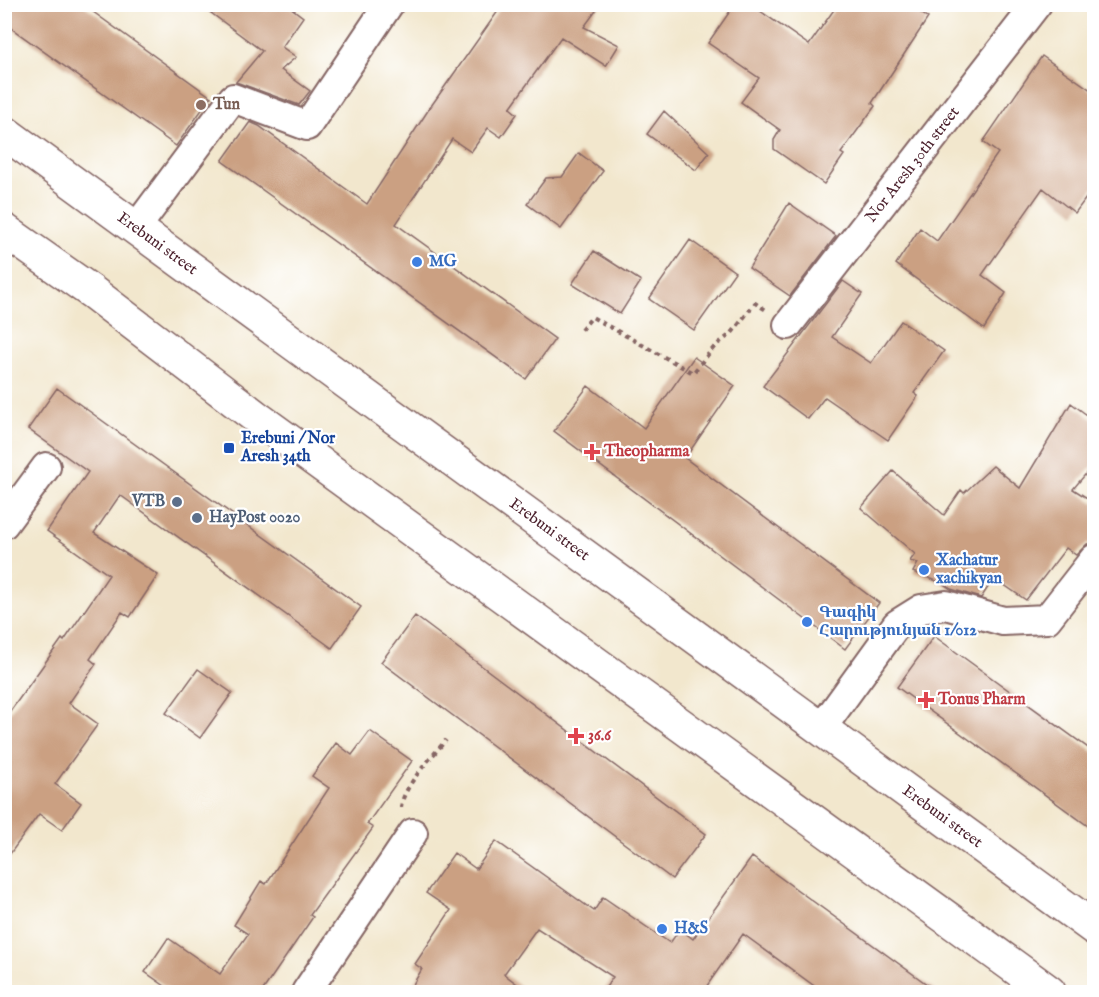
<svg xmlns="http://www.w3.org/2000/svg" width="1099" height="997" font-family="'IM FELL English','Noto Serif Armenian',serif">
  <rect width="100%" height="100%" fill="#fff"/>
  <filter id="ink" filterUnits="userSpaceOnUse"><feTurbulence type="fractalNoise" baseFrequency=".0167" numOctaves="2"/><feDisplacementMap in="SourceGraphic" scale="12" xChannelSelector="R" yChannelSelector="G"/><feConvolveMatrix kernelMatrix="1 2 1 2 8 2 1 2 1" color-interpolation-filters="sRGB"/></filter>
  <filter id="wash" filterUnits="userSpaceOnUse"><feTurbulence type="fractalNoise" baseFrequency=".008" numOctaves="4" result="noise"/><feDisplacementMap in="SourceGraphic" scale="24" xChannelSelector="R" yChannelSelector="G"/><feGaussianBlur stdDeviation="1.35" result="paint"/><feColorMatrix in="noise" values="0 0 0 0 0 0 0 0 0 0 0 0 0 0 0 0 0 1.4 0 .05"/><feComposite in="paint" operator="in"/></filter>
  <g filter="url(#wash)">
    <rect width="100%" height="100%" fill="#f2e7cd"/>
    <g id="blocks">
      <!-- building -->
      <path fill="#cba082" d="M 4,4 L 82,4 L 211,97 L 176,146 L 4,23 Z
        M 199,4 L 286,4 L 303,17 L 282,47 L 296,57 L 281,70 L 310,91 L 299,105 L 236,82 L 262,51 Z
        M 503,4 L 601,4 L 584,27 L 619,45 L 606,66 L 561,37 L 510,108 L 517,114 L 501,137 L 488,128 L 471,152 L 452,139 L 396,224 L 555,339 L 526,379 L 222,161 L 250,122 L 259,126 L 367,204 L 429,109 Z
        M 735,4 L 750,4 L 809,45 L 838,4 L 908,4 L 928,18 L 872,103 L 875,106 L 841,153 L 844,155 L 824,184 L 774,149 L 774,140 L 780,130 L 741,102 L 759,78 L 708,43 Z
        M 1042,56 L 1095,93 L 1095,186 L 1075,213 L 1043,188 L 982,275 L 1006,293 L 984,329 L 896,264 L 920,228 L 937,241 L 998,153 L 983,142 Z
        M 664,111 L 709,153 L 696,170 L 647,134 Z
        M 579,153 L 603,171 L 561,229 L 527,204 L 546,178 L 562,177 Z
        M 789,203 L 836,236 L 790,296 L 749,268 Z
        M 690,240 L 735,272 L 694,330 L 649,299 Z
        M 594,251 L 641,281 L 620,314 L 572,284 Z
        M 843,281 L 862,294 L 832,337 L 871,363 L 901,321 L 944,351 L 914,393 L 918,396 L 888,440 L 825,397 L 808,419 L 763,386 Z
        M 694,357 L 735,386 L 685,458 L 879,603 L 845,649 L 554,431 L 588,386 L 644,428 Z
        M 57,388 L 361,607 L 332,648 L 120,495 L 94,533 L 158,575 L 130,617 L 122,612 L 90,659 L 96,664 L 69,703 L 98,724 L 55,784 L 81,803 L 62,830 L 39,814 L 4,862 L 4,720 L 62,639 L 64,641 L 109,575 L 47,531 L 88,472 L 28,429 Z
        M 1071,403 L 1095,421 L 1095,463 L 1073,489 L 1095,503 L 1095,543 L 1087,544 L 1076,555 L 1066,548 L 1026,600 L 994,578 L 981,598 L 951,589 L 942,583 L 913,572 L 918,563 L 910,561 L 915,554 L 861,508 L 893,471 L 944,515 L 961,490 L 964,493 L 993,466 L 1020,488 Z
        M 415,616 L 706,834 L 672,879 L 381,662 Z
        M 934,636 L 1095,753 L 1095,831 L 897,687 Z
        M 198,669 L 232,693 L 200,738 L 166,713 Z
        M 370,731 L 412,761 L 367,824 L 373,828 L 310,915 L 313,917 L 261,993 L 175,993 L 145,972 L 168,938 L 220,974 L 248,934 L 234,925 L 261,881 L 266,884 L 329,788 L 312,776 L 336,743 L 352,755 Z
        M 496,841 L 594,911 L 603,897 L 670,943 L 680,929 L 693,939 L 752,857 L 939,993 L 824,993 L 743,934 L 702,993 L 602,993 L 613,977 L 537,928 L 504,974 L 529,993 L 408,993 L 422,969 L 415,964 L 451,910 L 426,893 L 454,853 L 476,869 Z"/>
    </g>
  </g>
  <g filter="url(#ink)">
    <use href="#blocks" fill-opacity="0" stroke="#856564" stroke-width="1.5"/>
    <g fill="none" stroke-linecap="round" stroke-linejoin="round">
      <!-- minor casing -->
      <g stroke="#856564" stroke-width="32">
        <path id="minor" d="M 136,228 L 233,98 L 307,126 L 389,4
          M 788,325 L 1037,4
          M 4,524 L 46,467
          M 821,729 L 897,624 L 921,609 L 946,605 L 1003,621 L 1047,619 L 1094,559
          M 306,992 L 413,833"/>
      </g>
      <!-- primary casing -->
      <g stroke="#856564" stroke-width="36">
        <path id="primary" d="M 4,132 L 1094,928
          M 4,230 L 92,292 L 256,417 L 1049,992"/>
      </g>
      <!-- path -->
      <path stroke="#856564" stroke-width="4" stroke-dasharray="4.5 4.5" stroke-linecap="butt" d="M 581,330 L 592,317 L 693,373 L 715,346 L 732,333 L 755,303 L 766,310
        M 401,808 C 402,787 432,757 446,740"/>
      <!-- minor -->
      <use href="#minor" stroke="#fff" stroke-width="28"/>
      <!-- primary -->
      <use href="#primary" stroke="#fff" stroke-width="33"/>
    </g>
  </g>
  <!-- markers -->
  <circle fill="#8d6e63" stroke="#fff" stroke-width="2" cx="201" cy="105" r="6"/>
  <g fill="#3f7fe0" stroke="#fff" stroke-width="2">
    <circle cx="417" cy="262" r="6"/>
    <circle cx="924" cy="570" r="6"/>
    <circle cx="807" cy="622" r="6"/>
    <circle cx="662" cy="929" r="6"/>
  </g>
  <rect fill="#1a4fb4" stroke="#fff" stroke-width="2" x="223" y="442" width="12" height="12" rx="3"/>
  <g fill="#e0444e" stroke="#fff" stroke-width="2">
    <path d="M589 443h6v6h6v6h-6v6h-6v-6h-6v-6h6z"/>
    <path d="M923 691h6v6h6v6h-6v6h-6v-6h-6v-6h6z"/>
    <path d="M573 727h6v6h6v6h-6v6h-6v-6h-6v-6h6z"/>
  </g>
  <g fill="#5c6f8a" stroke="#fff" stroke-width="2">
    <circle cx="177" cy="502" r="6"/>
    <circle cx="197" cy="518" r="6"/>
  </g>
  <g text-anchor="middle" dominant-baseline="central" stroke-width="4.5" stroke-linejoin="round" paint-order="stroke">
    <!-- education labels -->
    <g font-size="16" font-weight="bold" fill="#785e54" stroke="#fff" text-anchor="start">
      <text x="213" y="105">Tun</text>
    </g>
    <!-- street labels -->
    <g font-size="16" fill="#4a1f2b" stroke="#fff">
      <text transform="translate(913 165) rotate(-52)">Nor Aresh 30th street</text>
      <text transform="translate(157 244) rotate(36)">Erebuni street</text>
      <text transform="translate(549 530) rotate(36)">Erebuni street</text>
      <text transform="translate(942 817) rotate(36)">Erebuni street</text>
    </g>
    <!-- shop labels -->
    <g font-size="16" font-weight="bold" fill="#366cbe" stroke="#fff" text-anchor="start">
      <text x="429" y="262">MG</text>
      <text x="936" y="561">Xachatur<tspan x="936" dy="18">xachikyan</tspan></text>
      <text x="819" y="613">Գագիկ<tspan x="819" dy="18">Հարությունյան 1/012</tspan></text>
      <text x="674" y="929">H&amp;S</text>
    </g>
    <!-- transit labels -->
    <g font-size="16" font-weight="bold" fill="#164399" stroke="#fff" text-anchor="start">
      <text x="241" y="439">Erebuni / Nor<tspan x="241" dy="18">Aresh 34th</tspan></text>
    </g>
    <!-- health labels -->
    <g font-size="16" font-weight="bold" fill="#be3a42" stroke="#fff" text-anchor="start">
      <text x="604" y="452">Theopharma</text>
      <text x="938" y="700">Tonus Pharm</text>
      <text x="588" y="736">36.6</text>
    </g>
    <!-- service labels -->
    <g font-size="16" font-weight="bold" fill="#4e5e75" stroke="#fff" text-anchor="end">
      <text x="165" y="502">VTB</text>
      <text x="209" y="518" text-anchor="start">HayPost 0020</text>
    </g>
  </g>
  <!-- margin -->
  <rect width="1099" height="997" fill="none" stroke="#fff" stroke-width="24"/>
</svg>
